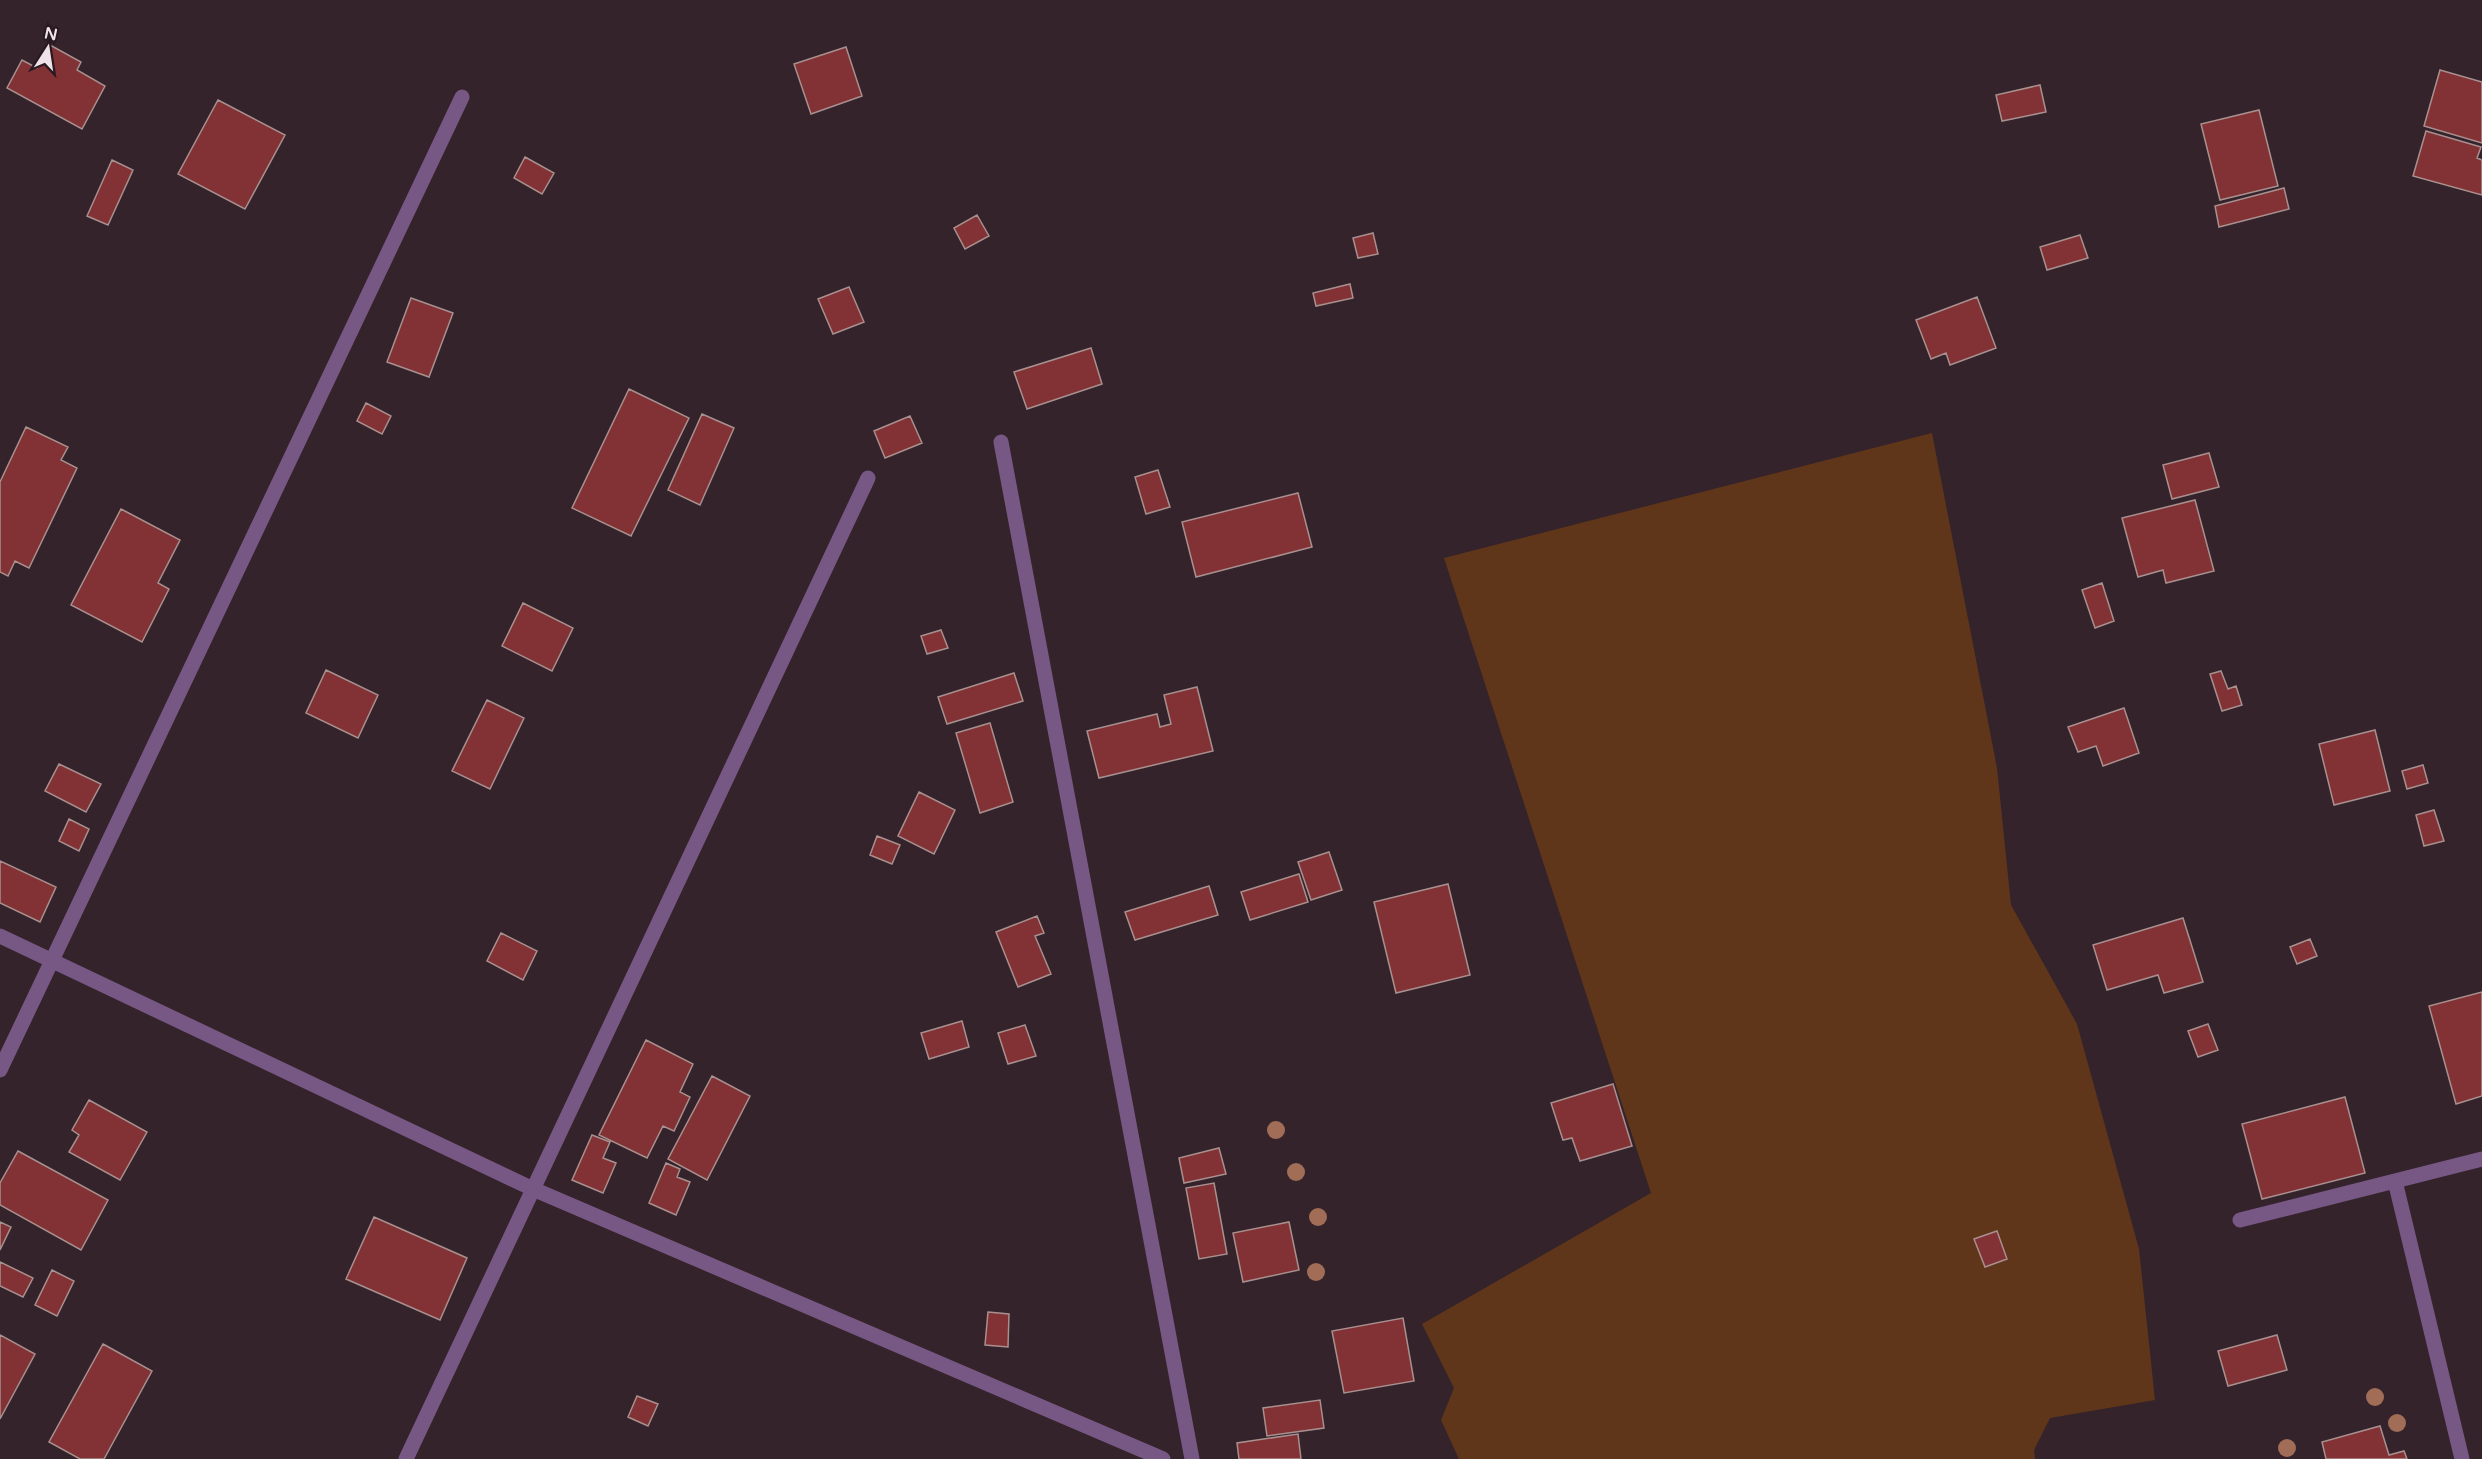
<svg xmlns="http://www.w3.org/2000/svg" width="2482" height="1459" font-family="'Varela Round',sans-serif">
  <rect width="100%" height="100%" fill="#34232b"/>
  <!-- green -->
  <path fill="#60361b" d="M 1932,433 L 1997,768 L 2011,905 L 2077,1024 L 2139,1249 L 2155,1400 L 2050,1418 L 2034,1450 L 2035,1459 L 1459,1459 L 1441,1420 L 1454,1388 L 1422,1324 L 1651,1193 L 1444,558 Z"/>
  <!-- building -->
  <path fill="#823135" stroke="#a8908f" stroke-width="1.5" d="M 50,45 L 81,62 L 77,70 L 105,86 L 82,129 L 7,88 L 22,60 L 37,68 Z
    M 846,47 L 862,96 L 811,114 L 794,64 Z
    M 2440,70 L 2482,82 L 2482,143 L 2424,126 Z
    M 2040,85 L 2046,112 L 2002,121 L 1996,95 Z
    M 218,100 L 285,135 L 245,209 L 178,174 Z
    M 2259,110 L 2278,186 L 2220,200 L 2201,124 Z
    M 2426,131 L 2481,147 L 2477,158 L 2482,160 L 2482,195 L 2413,176 Z
    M 525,157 L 554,173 L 542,194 L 514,178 Z
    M 112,160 L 133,170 L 108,225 L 87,216 Z
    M 2284,188 L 2289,209 L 2219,227 L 2215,206 Z
    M 977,215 L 989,236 L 965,249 L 954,228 Z
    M 1373,233 L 1378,254 L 1358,258 L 1353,238 Z
    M 2080,235 L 2088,258 L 2047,270 L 2040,247 Z
    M 1350,284 L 1353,298 L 1316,306 L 1313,293 Z
    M 849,287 L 864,322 L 833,334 L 818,299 Z
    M 1977,297 L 1996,348 L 1950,365 L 1946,353 L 1931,359 L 1916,320 Z
    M 411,298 L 453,313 L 429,377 L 387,362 Z
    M 1091,348 L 1102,384 L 1027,409 L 1014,372 Z
    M 629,389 L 689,418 L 631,536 L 572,508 Z
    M 366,403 L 391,416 L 382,434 L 357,421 Z
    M 702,414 L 734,428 L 700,505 L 668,490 Z
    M 910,416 L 922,443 L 885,458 L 874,431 Z
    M 26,427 L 68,447 L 61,460 L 77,468 L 29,568 L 15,561 L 8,576 L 0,572 L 0,482 Z
    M 2209,453 L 2219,487 L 2172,499 L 2163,465 Z
    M 1158,470 L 1170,507 L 1146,514 L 1135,477 Z
    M 1298,493 L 1312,547 L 1196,577 L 1182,522 Z
    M 2195,500 L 2214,571 L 2166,583 L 2163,570 L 2138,577 L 2122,518 Z
    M 121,509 L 180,540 L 158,583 L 169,589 L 142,642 L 71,605 Z
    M 2102,583 L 2114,621 L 2095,628 L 2082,590 Z
    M 523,603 L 573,628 L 552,671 L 502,646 Z
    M 941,630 L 948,648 L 927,654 L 921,636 Z
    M 326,670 L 378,695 L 358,738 L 306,713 Z
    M 2221,671 L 2228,689 L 2236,686 L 2242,705 L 2222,711 L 2210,674 Z
    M 1014,673 L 1023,701 L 947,724 L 938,697 Z
    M 1197,687 L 1213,751 L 1099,778 L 1087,731 L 1157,714 L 1160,727 L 1171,724 L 1164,695 Z
    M 487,700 L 524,718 L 490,789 L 452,771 Z
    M 2124,708 L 2139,753 L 2103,766 L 2096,746 L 2078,752 L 2068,727 Z
    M 990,723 L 1013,802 L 980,813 L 956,733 Z
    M 2375,730 L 2390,791 L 2334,805 L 2319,744 Z
    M 59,764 L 101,784 L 86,812 L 45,791 Z
    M 2423,765 L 2428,783 L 2407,789 L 2402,771 Z
    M 919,792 L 955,810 L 934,854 L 898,836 Z
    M 2434,810 L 2444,841 L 2424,846 L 2416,815 Z
    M 69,819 L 89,829 L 79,851 L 59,841 Z
    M 877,836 L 900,845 L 892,864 L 870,855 Z
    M 1329,852 L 1342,890 L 1311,900 L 1298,862 Z
    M 0,861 L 56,887 L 40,922 L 0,903 Z
    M 1299,874 L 1308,902 L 1250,920 L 1241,892 Z
    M 1448,884 L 1470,975 L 1396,993 L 1374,902 Z
    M 1209,886 L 1218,915 L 1135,940 L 1125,912 Z
    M 1037,916 L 1044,933 L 1035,936 L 1051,974 L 1018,987 L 996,932 Z
    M 2183,918 L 2203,982 L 2164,993 L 2158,975 L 2107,990 L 2093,945 Z
    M 501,933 L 537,951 L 523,980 L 487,961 Z
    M 2310,939 L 2317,956 L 2297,964 L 2290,947 Z
    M 2482,992 L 2482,1096 L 2456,1104 L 2429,1006 Z
    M 962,1021 L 969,1047 L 929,1059 L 921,1033 Z
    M 2208,1024 L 2218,1050 L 2198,1057 L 2188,1031 Z
    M 1025,1025 L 1036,1056 L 1008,1064 L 998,1033 Z
    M 646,1040 L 693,1064 L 680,1092 L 690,1097 L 674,1131 L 663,1126 L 647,1158 L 599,1135 Z
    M 712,1076 L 750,1096 L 707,1180 L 668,1159 Z
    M 1613,1084 L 1632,1146 L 1580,1161 L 1572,1138 L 1563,1140 L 1551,1103 Z
    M 2345,1097 L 2365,1173 L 2262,1199 L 2242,1124 Z
    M 89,1100 L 147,1132 L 120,1180 L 69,1152 L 79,1135 L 72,1130 Z
    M 592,1135 L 610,1142 L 603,1158 L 616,1163 L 603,1193 L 572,1180 Z
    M 1219,1148 L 1226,1174 L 1184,1183 L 1179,1158 Z
    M 18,1151 L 108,1200 L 81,1250 L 0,1205 L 0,1183 Z
    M 666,1163 L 680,1169 L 677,1177 L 690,1182 L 676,1215 L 649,1203 Z
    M 1214,1183 L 1227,1254 L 1199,1259 L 1186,1188 Z
    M 374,1217 L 467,1258 L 440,1320 L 346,1279 Z
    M 0,1222 L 11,1227 L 0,1250 Z
    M 1289,1222 L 1299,1270 L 1243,1282 L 1233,1233 Z
    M 1997,1231 L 2007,1259 L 1985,1267 L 1974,1239 Z
    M 0,1262 L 33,1278 L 23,1297 L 0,1286 Z
    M 52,1270 L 74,1281 L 57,1316 L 35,1305 Z
    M 988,1312 L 1009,1314 L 1008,1347 L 985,1345 Z
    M 1403,1318 L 1414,1381 L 1344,1393 L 1332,1331 Z
    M 0,1335 L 35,1354 L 0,1419 Z
    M 2277,1335 L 2287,1370 L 2228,1386 L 2218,1351 Z
    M 103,1344 L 152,1371 L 104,1459 L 80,1459 L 49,1442 Z
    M 637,1396 L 658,1404 L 648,1426 L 628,1417 Z
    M 1320,1400 L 1324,1428 L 1267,1436 L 1263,1408 Z
    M 2380,1426 L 2389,1455 L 2404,1451 L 2407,1459 L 2326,1459 L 2322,1442 Z
    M 1298,1434 L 1301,1459 L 1239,1459 L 1237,1443 Z"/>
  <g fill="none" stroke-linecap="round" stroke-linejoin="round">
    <!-- street -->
    <path stroke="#775783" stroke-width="15" d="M 1001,442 L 1192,1459
      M 0,936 L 533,1189 L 1163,1459
      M 0,1070 L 462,97
      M 2395,1181 L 2462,1459
      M 2240,1220 L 2482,1159
      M 406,1459 L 868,478"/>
  </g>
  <!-- trees -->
  <g fill="#a16d56">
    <circle cx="1276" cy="1130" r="9"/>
    <circle cx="1296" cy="1172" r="9"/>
    <circle cx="1318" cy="1217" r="9"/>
    <circle cx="1316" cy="1272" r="9"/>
    <circle cx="2375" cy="1397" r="9"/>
    <circle cx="2397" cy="1423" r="9"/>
    <circle cx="2287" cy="1448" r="9"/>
  </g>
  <!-- north arrow -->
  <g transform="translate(48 48) rotate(12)" stroke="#291921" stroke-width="4.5" paint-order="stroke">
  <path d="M0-4.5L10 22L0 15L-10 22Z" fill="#efe3e8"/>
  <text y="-9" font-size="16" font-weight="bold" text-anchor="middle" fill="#efe3e8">N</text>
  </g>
</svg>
